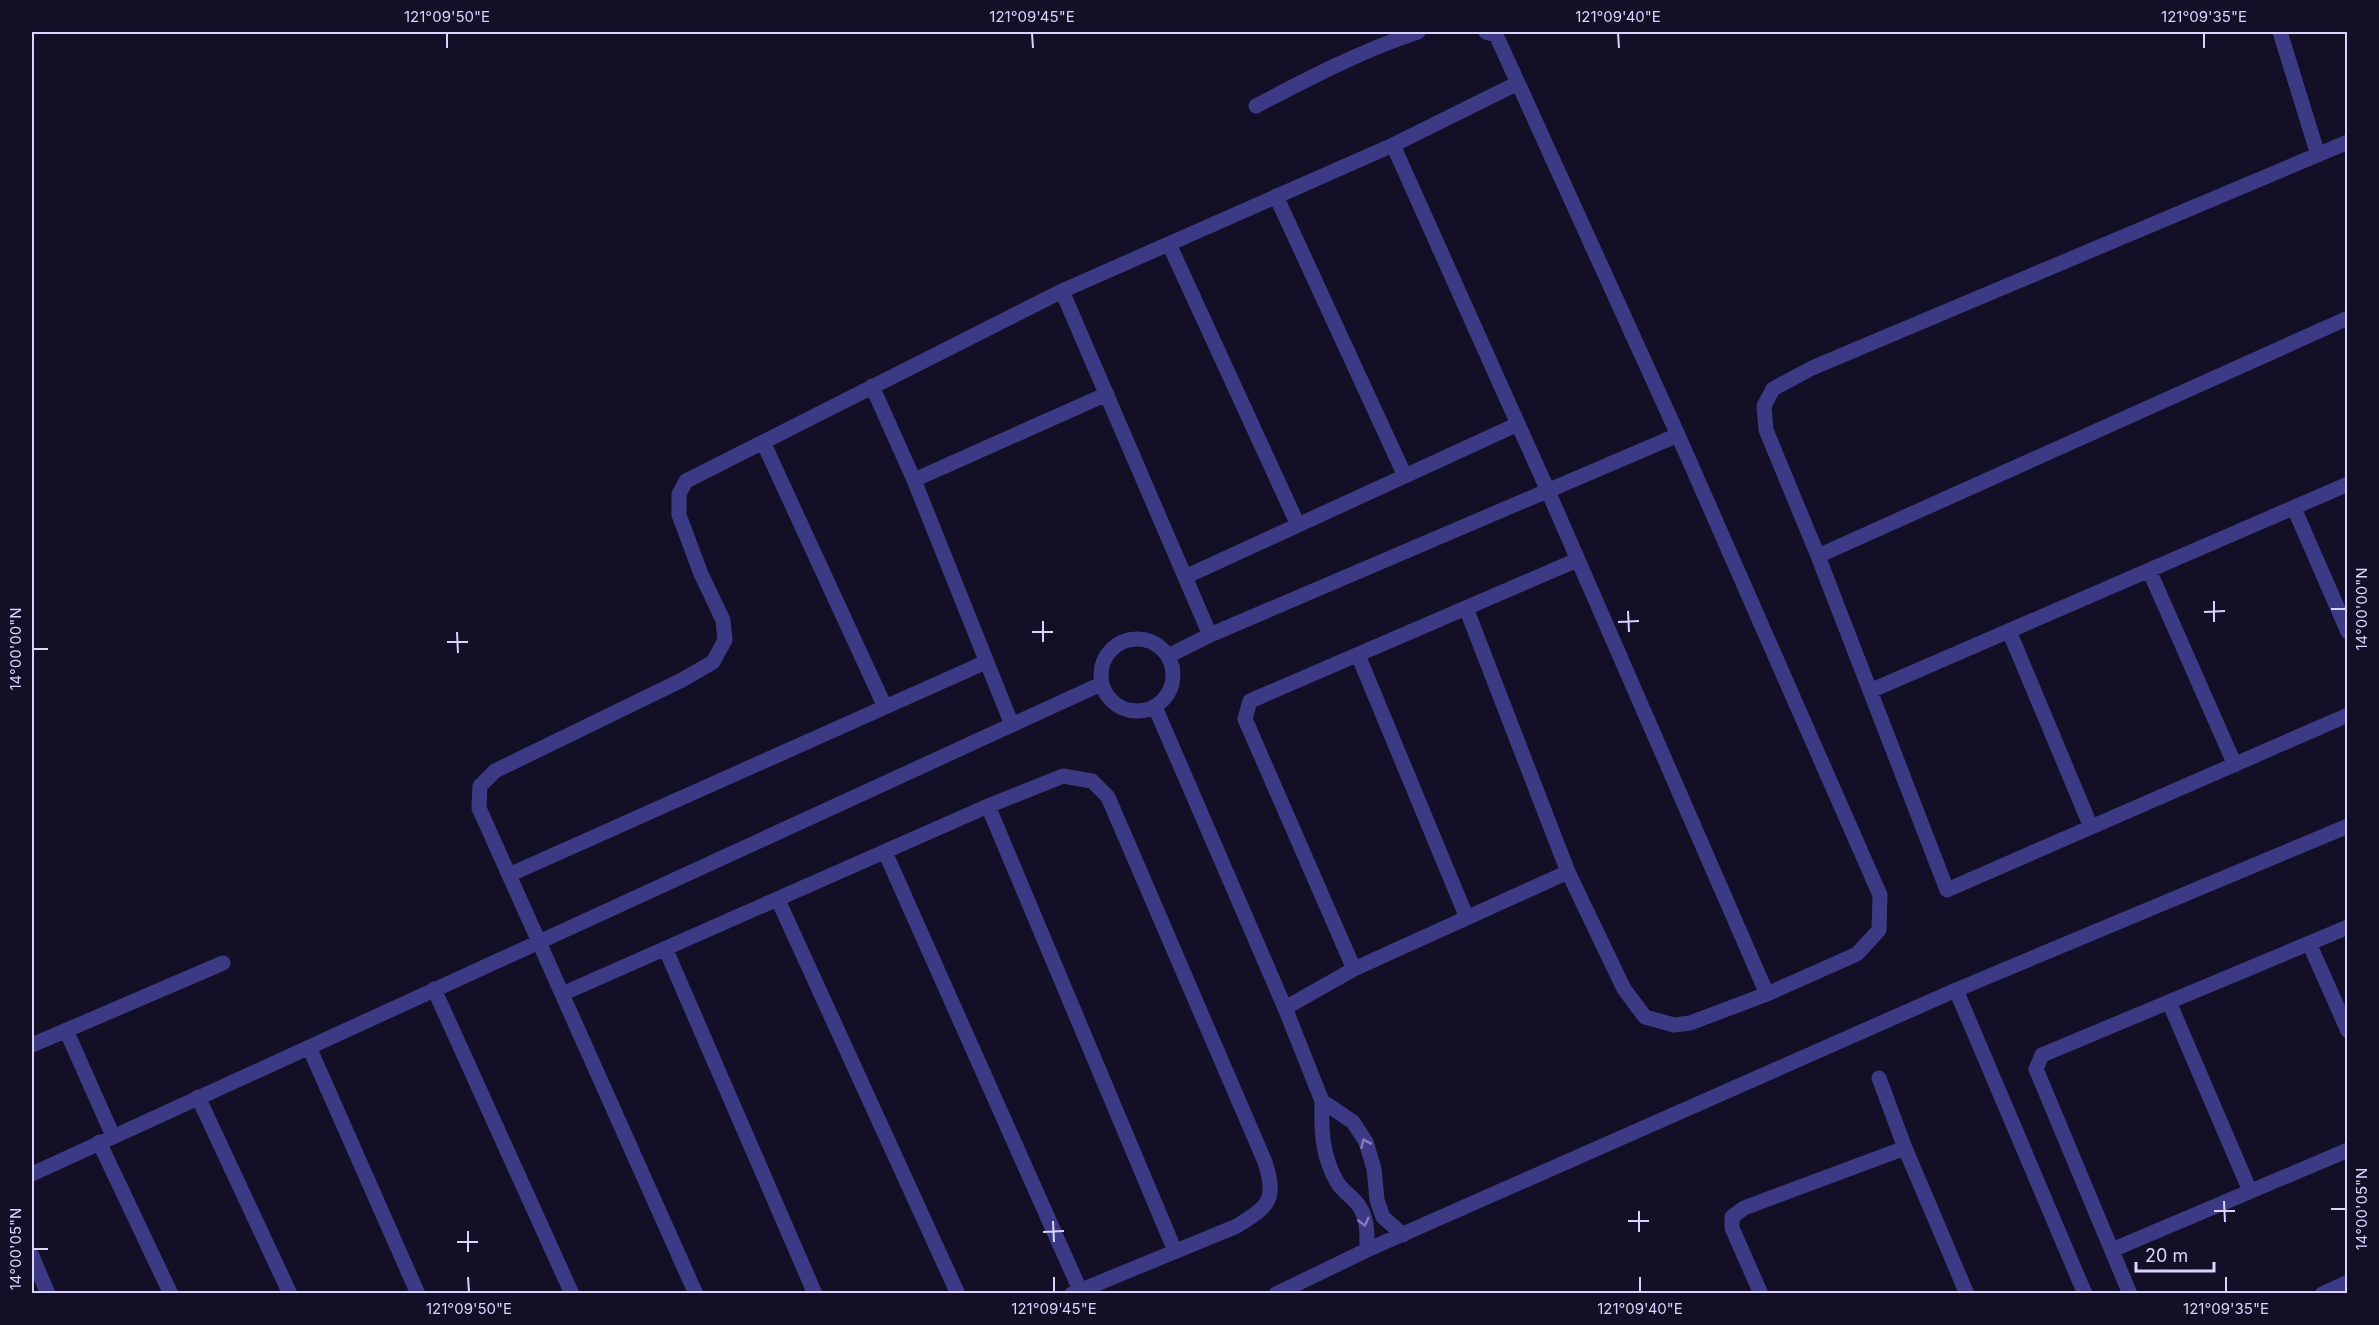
<svg xmlns="http://www.w3.org/2000/svg" width="2379" height="1325" font-family="Inter,sans-serif">
  <rect width="100%" height="100%" fill="#130f26"/>
  <g fill="none" stroke-linecap="round" stroke-linejoin="round">
    <!-- street -->
    <path stroke="#3d3a85" stroke-width="15" d="M 2280,32 L 2318,155
      M 1256,106 C 1309,78 1361,51 1418,32
      M 2348,142 L 1812,368 L 1773,389 L 1764,406 L 1766,430 L 1818,556 L 1947,890 L 2348,715
      M 1393,145 L 1548,491 L 1767,994
      M 1276,196 L 1405,476
      M 1169,244 L 1298,525
      M 1062,291 L 1210,635
      M 872,386 L 914,480 L 1012,725
      M 763,442 L 885,707
      M 914,480 L 1107,394
      M 2294,508 L 2348,632
      M 1818,556 L 2348,318
      M 2149,570 L 2235,765
      M 1185,577 L 1518,424
      M 1466,608 L 1568,872 L 1624,989 L 1645,1017 L 1674,1025 L 1690,1023 L 1767,994 L 1857,954 L 1879,930 L 1880,895 L 1678,435 L 1518,83 L 1496,35 L 1486,32
      M 2009,631 L 2091,827
      M1101 675a36 36 0 1 1 72 0a36 36 0 1 1-72 0Z
      M 1358,655 L 1467,918
      M 1168,656 L 1210,635 L 1678,435
      M 1870,691 L 2348,484
      M 1155,707 L 1285,1008 L 1354,969
      M 988,806 L 1175,1251
      M 885,852 L 1080,1290
      M 1568,872 L 1354,969 L 1245,719 L 1250,701 L 1577,560
      M 509,875 L 986,662
      M 778,900 L 958,1294
      M 2309,943 L 2348,1031
      M 666,950 L 815,1294
      M 434,989 L 572,1294
      M 1956,990 L 2085,1294
      M 562,994 L 696,1294
      M 2169,1002 L 2250,1191
      M 1285,1008 L 1322,1101
      M 66,1030 L 113,1136
      M 32,1045 L 223,963
      M 309,1047 L 418,1294
      M 1879,1078 L 1905,1148 L 1967,1294
      M 198,1097 L 290,1294
      M 99,1142 L 171,1294
      M 32,1174 L 539,942 L 479,808 L 480,786 L 495,771 L 682,680 L 713,662 L 725,640 L 723,620 L 701,574 L 679,515 L 679,494 L 686,481 L 1062,291 L 1393,145 L 1518,83
      M 1367,1250 C 1367,1235 1368,1219 1359,1206 C 1353,1197 1342,1191 1337,1182 C 1322,1156 1321,1130 1322,1101 L 1353,1122 L 1366,1142 L 1374,1169 L 1377,1200 L 1383,1217 L 1403,1235
      M 2112,1250 L 2348,1150
      M 32,1256 L 48,1294
      M 1072,1294 L 1237,1226 C 1269,1206 1277,1200 1265,1162 L 1108,797 L 1092,781 L 1063,776 L 988,806 L 562,994 L 539,942 L 1101,684
      M 1276,1294 L 1367,1250 L 1956,990 L 2348,826
      M 1761,1294 L 1732,1228 L 1732,1217 L 1744,1208 L 1905,1148
      M 2130,1294 L 2036,1069 L 2042,1055 L 2348,927
      M 2322,1294 L 2348,1282"/>
  </g>
  <!-- one-way arrows -->
  <defs><path id="oneway-chevron" d="M-2-3.5L2.5 0L-2 3.5" fill="none" stroke-width="1.6" stroke-linecap="round" stroke-linejoin="round" transform="scale(1.5)"/></defs>
  <g stroke="#837fbc">
    <use href="#oneway-chevron" transform="translate(1365 1143) rotate(-114)"/>
    <use href="#oneway-chevron" transform="translate(1364 1222) rotate(76)"/>
  </g>
  <!-- ticks -->
  <path fill="none" stroke="#d9d4ff" stroke-width="2" d="M 447,33 L 447,48M 1032,33 L 1033,48M 1618,33 L 1619,48M 2204,33 L 2204,48M 2214,601 L 2214,622M 2331,609 L 2346,609M 1628,611 L 1629,632M 2204,612 L 2225,611M 1043,621 L 1043,642M 1618,622 L 1639,621M 457,632 L 458,653M 1032,632 L 1053,632M 447,642 L 468,642M 33,649 L 48,649M 2224,1201 L 2225,1222M 2331,1209 L 2346,1209M 1639,1211 L 1639,1232M 2214,1211 L 2235,1211M 1053,1221 L 1054,1242M 1628,1221 L 1649,1221M 468,1231 L 468,1252M 1043,1232 L 1064,1231M 457,1242 L 478,1242M 33,1249 L 48,1249M 468,1277 L 469,1292M 1054,1277 L 1054,1292M 1640,1277 L 1640,1292M 2226,1277 L 2226,1292"/>
  <!-- border -->
  <rect width="2379" height="1325" fill="none" stroke="#130f26" stroke-width="66"/>
  <!-- scale -->
  <path d="M2136 1262v9h78v-9" fill="none" stroke="#d9d4ff" stroke-width="3"/>
  <text x="2145" y="1262" font-size="18" fill="#d9d4ff" stroke="#130f26" stroke-width="4.5" paint-order="stroke">20 m</text>
  <rect x="33" y="33" width="2313" height="1259" fill="none" stroke="#d9d4ff" stroke-width="2"/>
  <g font-size="15" text-anchor="middle" fill="#d9d4ff">
    <text x="447" y="22">121°09'50"E</text>
    <text x="1032" y="22">121°09'45"E</text>
    <text x="1618" y="22">121°09'40"E</text>
    <text x="2204" y="22">121°09'35"E</text>
    <text transform="translate(2362 609) rotate(-90)" y="5">14°00'00"N</text>
    <text transform="translate(16 649) rotate(-90)" y="5">14°00'00"N</text>
    <text transform="translate(2362 1209) rotate(-90)" y="5">14°00'05"N</text>
    <text transform="translate(16 1249) rotate(-90)" y="5">14°00'05"N</text>
    <text x="469" y="1314">121°09'50"E</text>
    <text x="1054" y="1314">121°09'45"E</text>
    <text x="1640" y="1314">121°09'40"E</text>
    <text x="2226" y="1314">121°09'35"E</text>
  </g>
</svg>
